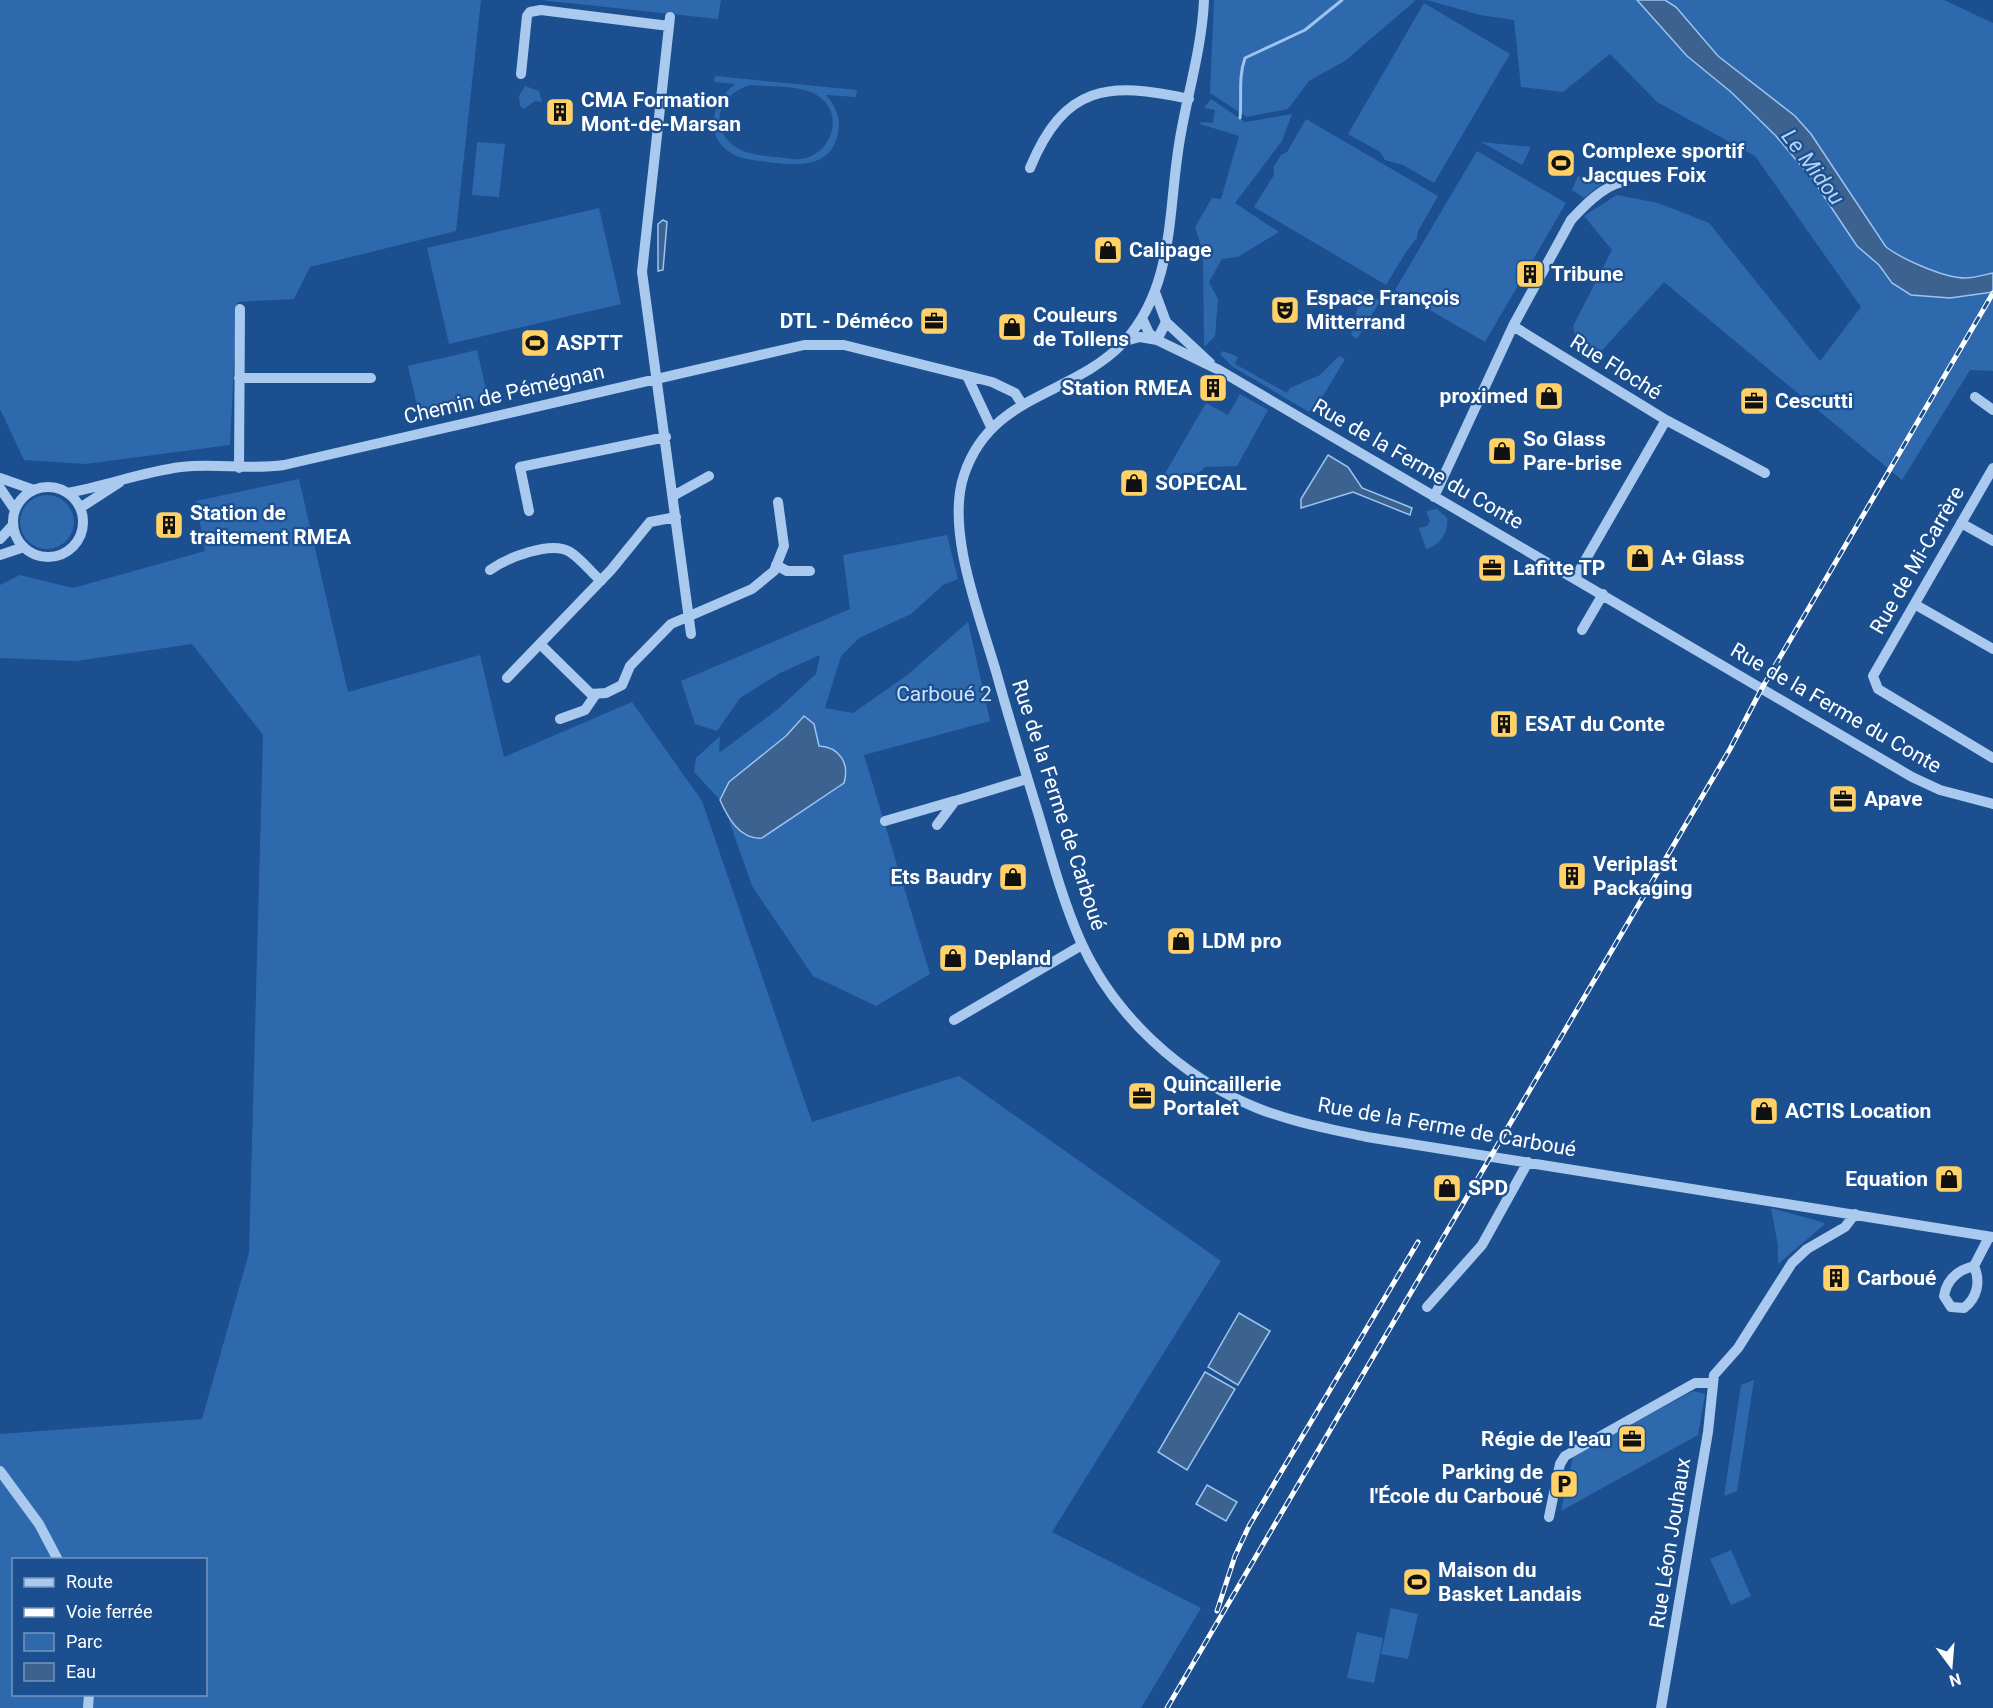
<svg xmlns="http://www.w3.org/2000/svg" width="1993" height="1708" font-family="Roboto,sans-serif">
  <rect width="100%" height="100%" fill="#1b4f8f"/>
  <!-- green -->
  <path fill="#2e69ad" fill-rule="evenodd" d="M 0,0 L 481,0 L 456,231 L 310,267 L 294,299 L 237,302 L 230,445 L 85,464 L 24,460 L 0,409 Z
    M 540,0 L 721,0 L 718,19 Z
    M 1214,0 L 1416,0 L 1345,61 L 1309,81 L 1288,109 L 1247,117 L 1210,93 Z
    M 1427,0 L 1944,0 L 1993,23 L 1993,371 L 1970,370 L 1902,480 L 1664,282 L 1597,356 L 1587,355 L 1577,349 L 1573,326 L 1612,250 L 1584,216 L 1617,195 L 1658,203 L 1709,223 L 1820,361 L 1861,307 L 1755,156 L 1657,102 L 1610,54 L 1563,92 L 1521,87 L 1514,20 L 1480,15 Z
    M 1424,3 L 1510,54 L 1434,183 L 1403,165 L 1385,160 L 1380,152 L 1348,134 Z
    M 715,76 L 857,90 L 856,97 L 826,95 C 837,108 842,120 837,137 C 828,170 793,165 767,162 C 755,160 742,160 731,153 C 702,135 713,101 735,84 L 714,82 ZM 751,85 C 770,87 798,85 815,94 C 849,112 830,163 793,159 C 776,156 754,157 739,149 C 706,130 718,93 751,85 Z
    M 525,86 L 539,91 L 542,102 L 535,101 L 524,109 L 520,106 L 519,96 Z
    M 1211,99 L 1245,122 L 1292,114 L 1282,141 L 1235,203 L 1279,232 L 1238,257 L 1222,259 L 1209,282 L 1218,299 L 1215,336 L 1204,347 L 1203,252 L 1195,227 L 1212,198 L 1221,199 L 1239,136 L 1200,124 L 1201,122 L 1213,123 L 1215,110 L 1204,108 Z
    M 1306,119 L 1438,196 L 1418,231 L 1417,238 L 1406,252 L 1386,285 L 1254,207 L 1274,175 L 1274,166 L 1281,155 L 1287,152 Z
    M 477,142 L 505,144 L 499,197 L 472,195 Z
    M 1481,142 L 1531,147 L 1522,165 Z
    M 1477,151 L 1566,203 L 1485,342 L 1395,290 Z
    M 1595,174 L 1603,179 L 1603,183 L 1584,198 L 1572,190 L 1578,176 L 1591,182 Z
    M 599,208 L 621,304 L 449,344 L 427,248 Z
    M 1358,289 L 1380,301 L 1357,339 L 1351,335 L 1359,301 Z
    M 477,350 L 488,398 L 419,414 L 408,366 Z
    M 1223,351 L 1238,357 L 1235,364 L 1287,393 L 1290,388 L 1320,375 L 1339,356 L 1345,359 L 1317,406 L 1309,412 L 1233,367 L 1220,354 Z
    M 1240,394 L 1268,410 L 1237,466 L 1205,467 L 1179,492 L 1160,482 L 1206,403 L 1228,415 Z
    M 299,479 L 348,692 L 480,655 L 504,757 L 632,702 L 702,801 L 812,1122 L 959,1076 L 1221,1261 L 1052,1532 L 1201,1608 L 1141,1708 L 0,1708 L 0,1434 L 202,1419 L 249,1253 L 263,735 L 192,644 L 76,661 L 0,658 L 0,585 L 20,575 L 73,588 L 205,551 L 196,501 ZM 14,1560 L 206,1560 L 206,1694 L 14,1694 Z
    M20 522a27 27 0 1 1 54 0a27 27 0 1 1-54 0Z
    M 1437,509 L 1447,518 C 1449,531 1440,546 1426,549 L 1419,528 L 1427,526 L 1430,521 L 1426,511 Z
    M 947,535 L 958,579 L 943,585 L 911,614 L 859,638 L 841,656 L 825,708 L 853,713 L 906,676 L 968,622 L 990,721 L 864,755 L 930,974 L 876,1006 L 813,976 L 752,886 L 726,812 L 744,835 L 762,838 L 840,787 L 847,773 C 845,758 834,747 819,747 L 802,717 L 786,736 L 729,782 L 720,800 L 694,772 L 696,758 L 720,736 L 719,753 L 778,709 L 816,674 L 820,655 L 780,673 L 740,698 L 717,731 L 695,724 L 681,681 L 850,609 L 843,555 Z
    M 1771,1208 L 1822,1222 L 1825,1224 L 1778,1264 L 1778,1246 Z
    M 1754,1380 L 1737,1491 L 1724,1496 L 1741,1385 Z
    M 1693,1391 L 1705,1394 L 1698,1435 L 1561,1511 L 1573,1457 L 1621,1430 L 1629,1446 L 1640,1441 L 1631,1424 Z
    M 1731,1550 L 1751,1596 L 1731,1605 L 1710,1559 Z
    M 1391,1608 L 1418,1614 L 1408,1659 L 1381,1654 Z
    M 1357,1632 L 1383,1638 L 1374,1683 L 1347,1678 Z"/>
  <!-- water -->
  <path fill="#3c6290" stroke="#9cc4f0" stroke-width="1.5" d="M 1637,0 L 1665,0 L 1676,7 L 1718,56 L 1795,116 L 1811,134 L 1886,247 C 1902,259 1944,278 1965,278 C 1974,278 1984,275 1993,273 L 1993,292 L 1950,298 L 1911,295 L 1892,283 L 1879,265 L 1857,246 L 1813,180 L 1776,136 L 1731,92 L 1687,56 Z
    M 663,220 L 667,222 L 663,270 L 658,271 L 658,224 Z
    M 1328,455 L 1348,467 L 1362,488 L 1412,508 L 1410,515 L 1353,492 L 1301,508 L 1301,499 Z
    M 804,716 L 814,724 L 819,746 C 839,747 850,763 844,783 L 762,838 C 740,840 728,818 720,800 L 729,782 L 786,736 Z
    M 1239,1313 L 1270,1331 L 1238,1385 L 1208,1367 Z
    M 1205,1372 L 1235,1389 L 1187,1470 L 1158,1452 Z
    M 1207,1485 L 1237,1502 L 1226,1521 L 1196,1504 Z"/>
  <g fill="none" stroke-linecap="round" stroke-linejoin="round">
    <!-- stream -->
    <path stroke="#9cc4f0" stroke-width="3" d="M 1240,118 C 1242,98 1238,77 1245,58 L 1305,30 L 1342,0"/>
    <!-- minor -->
    <path stroke="#a9c9ee" stroke-width="10" d="M 1204,0 C 1202,46 1189,88 1181,133 C 1167,205 1177,284 1124,342 C 1072,397 991,393 964,475 C 945,531 981,619 997,675 C 1011,726 1027,776 1042,826 C 1053,864 1064,903 1080,940 C 1114,1016 1181,1077 1257,1108 C 1292,1122 1331,1129 1367,1137 L 1993,1237
      M 670,17 L 642,272 L 691,634
      M 521,74 L 527,16 L 530,12 L 541,10 L 669,26
      M 1030,168 C 1064,85 1108,81 1189,99
      M 1155,292 L 1166,322 L 1210,363
      M 1142,318 L 1149,333 L 1157,340 L 1219,370 L 1912,777 L 1940,790 L 1993,804
      M 1513,326 L 1666,420 L 1575,578
      M 1125,341 L 1140,337 L 1157,340 L 1166,322
      M 239,378 L 371,378
      M 968,378 L 991,427
      M 1975,397 L 1993,410
      M 1666,420 L 1765,473
      M 239,468 L 240,309
      M 1993,468 L 1873,676 L 1878,689 L 1993,758
      M 0,478 L 34,490
      M13 522a35 35 0 1 1 70 0a35 35 0 1 1-70 0Z
      M 0,488 L 15,510
      M 67,493 C 106,486 142,472 181,467 C 215,463 249,470 284,465 L 804,345 L 844,345 L 992,382 L 1015,393 L 1022,404
      M 673,496 L 709,476
      M 1434,497 L 1513,326 L 1571,220 C 1584,206 1602,187 1622,182
      M 80,508 L 120,482
      M 529,511 L 520,467 L 666,437
      M 1961,523 L 1993,541
      M 0,539 L 13,525
      M 0,555 L 24,547
      M 776,565 L 787,571 L 810,571
      M 490,570 C 507,558 551,540 570,552 C 581,559 591,572 601,581
      M 1916,605 L 1993,649
      M 1582,630 L 1603,594
      M 541,645 L 591,694 L 606,693 L 622,685 L 630,666 L 671,624 L 752,589 L 774,571 L 784,546 L 778,502
      M 507,678 L 611,570 L 650,522 L 676,517
      M 560,719 L 585,710 L 596,694
      M 885,821 L 954,801
      M 937,825 L 955,801 L 1027,779
      M 954,1020 L 1082,945
      M 1974,1266 C 1958,1270 1947,1279 1944,1296 L 1951,1307 L 1964,1308 C 1977,1298 1981,1282 1974,1266 L 1989,1237
      M 1427,1307 L 1482,1245 L 1528,1162
      M 0,1471 L 39,1524 L 58,1560
      M 1549,1517 L 1560,1464 L 1565,1456 L 1695,1383 L 1713,1383
      M 88,1708 L 89,1694
      M 1661,1708 L 1708,1432 L 1714,1375 L 1738,1348 L 1792,1263 L 1807,1249 L 1845,1227 L 1855,1214"/>
    <!-- rail casing -->
    <g stroke="#fff" stroke-width="5">
      <path id="rail" d="M 1217,1611 L 1235,1556 L 1249,1526 L 1418,1242
        M 1167,1708 L 1730,749 L 1762,688 L 1993,293"/>
    </g>
    <!-- rail -->
    <use href="#rail" stroke="#1b4f8f" stroke-width="3" stroke-dasharray="9" stroke-linecap="butt"/>
  </g>
  <!-- icons -->
  <defs>
    <g id="building-square" transform="scale(1.5)"><rect x="-9" y="-9" width="18" height="18" rx="4" fill="#ffd166" stroke="#1b4f8f"/><path d="M-4-6H4V6H1V3H-1V6H-4ZM-2.5-4.3h1.7v1.8h-1.7ZM.8-4.3h1.7v1.8H.8ZM-2.5-1h1.7V.8h-1.7ZM.8-1h1.7V.8H.8Z" fill="#111"/></g>
    <g id="stadium-square" transform="scale(1.5)"><rect x="-9" y="-9" width="18" height="18" rx="4" fill="#ffd166" stroke="#1b4f8f"/><path d="M0-5a6.5 5 0 1 0 0 10a6.5 5 0 1 0 0-10ZM-3.5-1.8h7v3.6h-7Z" fill="#111"/></g>
    <g id="shop-square" transform="scale(1.5)"><rect x="-9" y="-9" width="18" height="18" rx="4" fill="#ffd166" stroke="#1b4f8f"/><path d="M-5-2.5h2.3a2.7 3.5 0 0 1 5.4 0H5L5.5 6h-11ZM-1.5-2.5h3a1.5 2.3 0 0 0-3 0Z" fill="#111"/></g>
    <g id="theatre-square" transform="scale(1.5)"><rect x="-9" y="-9" width="18" height="18" rx="4" fill="#ffd166" stroke="#1b4f8f"/><path d="M-5-5.5Q0-4 5-5.5V0Q5 5 0 6Q-5 5-5 0ZM-3.3-2.5H-1v1.5H-3.3ZM1-2.5H3.3v1.5H1ZM-2.8 1Q0 5.5 2.8 1Z" fill="#111"/></g>
    <g id="office-square" transform="scale(1.5)"><rect x="-9" y="-9" width="18" height="18" rx="4" fill="#ffd166" stroke="#1b4f8f"/><path d="M-6-3h4V-5.5h4V-3h4V5H-6ZM-1-4.5V-3h2v-1.5ZM-6 0V1H6V0Z" fill="#111"/></g>
    <g id="parking-square" transform="scale(1.5)"><rect x="-9" y="-9" width="18" height="18" rx="4" fill="#ffd166" stroke="#1b4f8f"/><path d="M-3.5-5.5H1a3.5 3.5 0 0 1 0 7H-1V5.5H-3.5ZM-1-3.4V-.6H.8a1.4 1.4 0 0 0 0-2.8Z" fill="#111"/></g>
  </defs>
  <g fill-rule="evenodd">
    <use href="#building-square" x="560" y="112"/>
    <use href="#stadium-square" x="1561" y="163"/>
    <use href="#shop-square" x="1108" y="250"/>
    <use href="#building-square" x="1530" y="274"/>
    <use href="#theatre-square" x="1285" y="310"/>
    <use href="#office-square" x="934" y="321"/>
    <use href="#shop-square" x="1012" y="327"/>
    <use href="#stadium-square" x="535" y="343"/>
    <use href="#building-square" x="1213" y="388"/>
    <use href="#shop-square" x="1549" y="396"/>
    <use href="#office-square" x="1754" y="401"/>
    <use href="#shop-square" x="1502" y="451"/>
    <use href="#shop-square" x="1134" y="483"/>
    <use href="#building-square" x="169" y="525"/>
    <use href="#shop-square" x="1640" y="558"/>
    <use href="#office-square" x="1492" y="568"/>
    <use href="#building-square" x="1504" y="724"/>
    <use href="#office-square" x="1843" y="799"/>
    <use href="#building-square" x="1572" y="876"/>
    <use href="#shop-square" x="1013" y="877"/>
    <use href="#shop-square" x="1181" y="941"/>
    <use href="#shop-square" x="953" y="958"/>
    <use href="#office-square" x="1142" y="1096"/>
    <use href="#shop-square" x="1764" y="1111"/>
    <use href="#shop-square" x="1949" y="1179"/>
    <use href="#shop-square" x="1447" y="1188"/>
    <use href="#building-square" x="1836" y="1278"/>
    <use href="#office-square" x="1632" y="1439"/>
    <use href="#parking-square" x="1564" y="1484"/>
    <use href="#stadium-square" x="1417" y="1582"/>
  </g>
  <g text-anchor="middle" dominant-baseline="central" stroke-width="4.5" stroke-linejoin="round" paint-order="stroke">
    <!-- poi labels -->
    <g font-size="21" font-weight="bold" fill="#fff" stroke="#1b4f8f" text-anchor="start">
      <text x="581" y="100">CMA Formation<tspan x="581" dy="24">Mont-de-Marsan</tspan></text>
      <text x="1582" y="151">Complexe sportif<tspan x="1582" dy="24">Jacques Foix</tspan></text>
      <text x="1129" y="250">Calipage</text>
      <text x="1551" y="274">Tribune</text>
      <text x="1306" y="298">Espace François<tspan x="1306" dy="24">Mitterrand</tspan></text>
      <text x="1033" y="315">Couleurs<tspan x="1033" dy="24">de Tollens</tspan></text>
      <text x="913" y="321" text-anchor="end">DTL - Déméco</text>
      <text x="556" y="343">ASPTT</text>
      <text x="1192" y="388" text-anchor="end">Station RMEA</text>
      <text x="1528" y="396" text-anchor="end">proximed</text>
      <text x="1775" y="401">Cescutti</text>
      <text x="1523" y="439">So Glass<tspan x="1523" dy="24">Pare-brise</tspan></text>
      <text x="1155" y="483">SOPECAL</text>
      <text x="190" y="513">Station de<tspan x="190" dy="24">traitement RMEA</tspan></text>
      <text x="1661" y="558">A+ Glass</text>
      <text x="1513" y="568">Lafitte TP</text>
      <text x="1525" y="724">ESAT du Conte</text>
      <text x="1864" y="799">Apave</text>
      <text x="1593" y="864">Veriplast<tspan x="1593" dy="24">Packaging</tspan></text>
      <text x="992" y="877" text-anchor="end">Ets Baudry</text>
      <text x="1202" y="941">LDM pro</text>
      <text x="974" y="958">Depland</text>
      <text x="1163" y="1084">Quincaillerie<tspan x="1163" dy="24">Portalet</tspan></text>
      <text x="1785" y="1111">ACTIS Location</text>
      <text x="1928" y="1179" text-anchor="end">Equation</text>
      <text x="1468" y="1188">SPD</text>
      <text x="1857" y="1278">Carboué</text>
      <text x="1611" y="1439" text-anchor="end">Régie de l'eau</text>
      <text x="1543" y="1472" text-anchor="end">Parking de<tspan x="1543" dy="24">l'École du Carboué</tspan></text>
      <text x="1438" y="1570">Maison du<tspan x="1438" dy="24">Basket Landais</tspan></text>
    </g>
    <!-- street labels -->
    <g font-size="21" fill="#fff" stroke="#1b4f8f">
      <text transform="translate(1616 367) rotate(32)">Rue Floché</text>
      <text transform="translate(504 394) rotate(-13)">Chemin de Pémégnan</text>
      <text transform="translate(1418 464) rotate(30)">Rue de la Ferme du Conte</text>
      <text transform="translate(1917 560) rotate(-60)">Rue de Mi-Carrère</text>
      <text transform="translate(1836 708) rotate(30)">Rue de la Ferme du Conte</text>
      <text transform="translate(1059 805) rotate(72)">Rue de la Ferme de Carboué</text>
      <text transform="translate(1447 1127) rotate(10)">Rue de la Ferme de Carboué</text>
      <text transform="translate(1670 1543) rotate(-81)">Rue Léon Jouhaux</text>
    </g>
    <!-- park labels -->
    <g font-size="21" fill="#cfe3fa" stroke="#1b4f8f">
      <text x="944" y="694">Carboué 2</text>
    </g>
    <!-- water labels -->
    <g font-size="22" font-style="italic" fill="#b5d3f5" stroke="#1b4f8f">
      <text transform="translate(1813 167) rotate(53)">Le Midou</text>
    </g>
  </g>
  <!-- legend -->
  <rect x="12" y="1558" width="195" height="138" fill="#1b4f8f" stroke="#7695bc" stroke-width="1.5"/>
  <rect x="24" y="1578" width="30" height="9" fill="#a9c9ee" stroke="#7695bc" stroke-width="1.5"/>
  <text x="66" y="1588" font-size="18" fill="#ffffff">Route</text>
  <rect x="24" y="1608" width="30" height="9" fill="#ffffff" stroke="#7695bc" stroke-width="1.5"/>
  <text x="66" y="1618" font-size="18" fill="#ffffff">Voie ferrée</text>
  <rect x="24" y="1633" width="30" height="18" fill="#2e69ad" stroke="#7695bc" stroke-width="1.5"/>
  <text x="66" y="1648" font-size="18" fill="#ffffff">Parc</text>
  <rect x="24" y="1663" width="30" height="18" fill="#3c6290" stroke="#7695bc" stroke-width="1.5"/>
  <text x="66" y="1678" font-size="18" fill="#ffffff">Eau</text>
  <!-- north arrow -->
  <g transform="translate(1951 1666) rotate(164)" stroke="#1b4f8f" stroke-width="4.5" paint-order="stroke">
  <path d="M0-4.5L10 22L0 15L-10 22Z" fill="#ffffff"/>
  <text y="-9" font-size="16" font-weight="bold" text-anchor="middle" fill="#ffffff">N</text>
  </g>
</svg>
